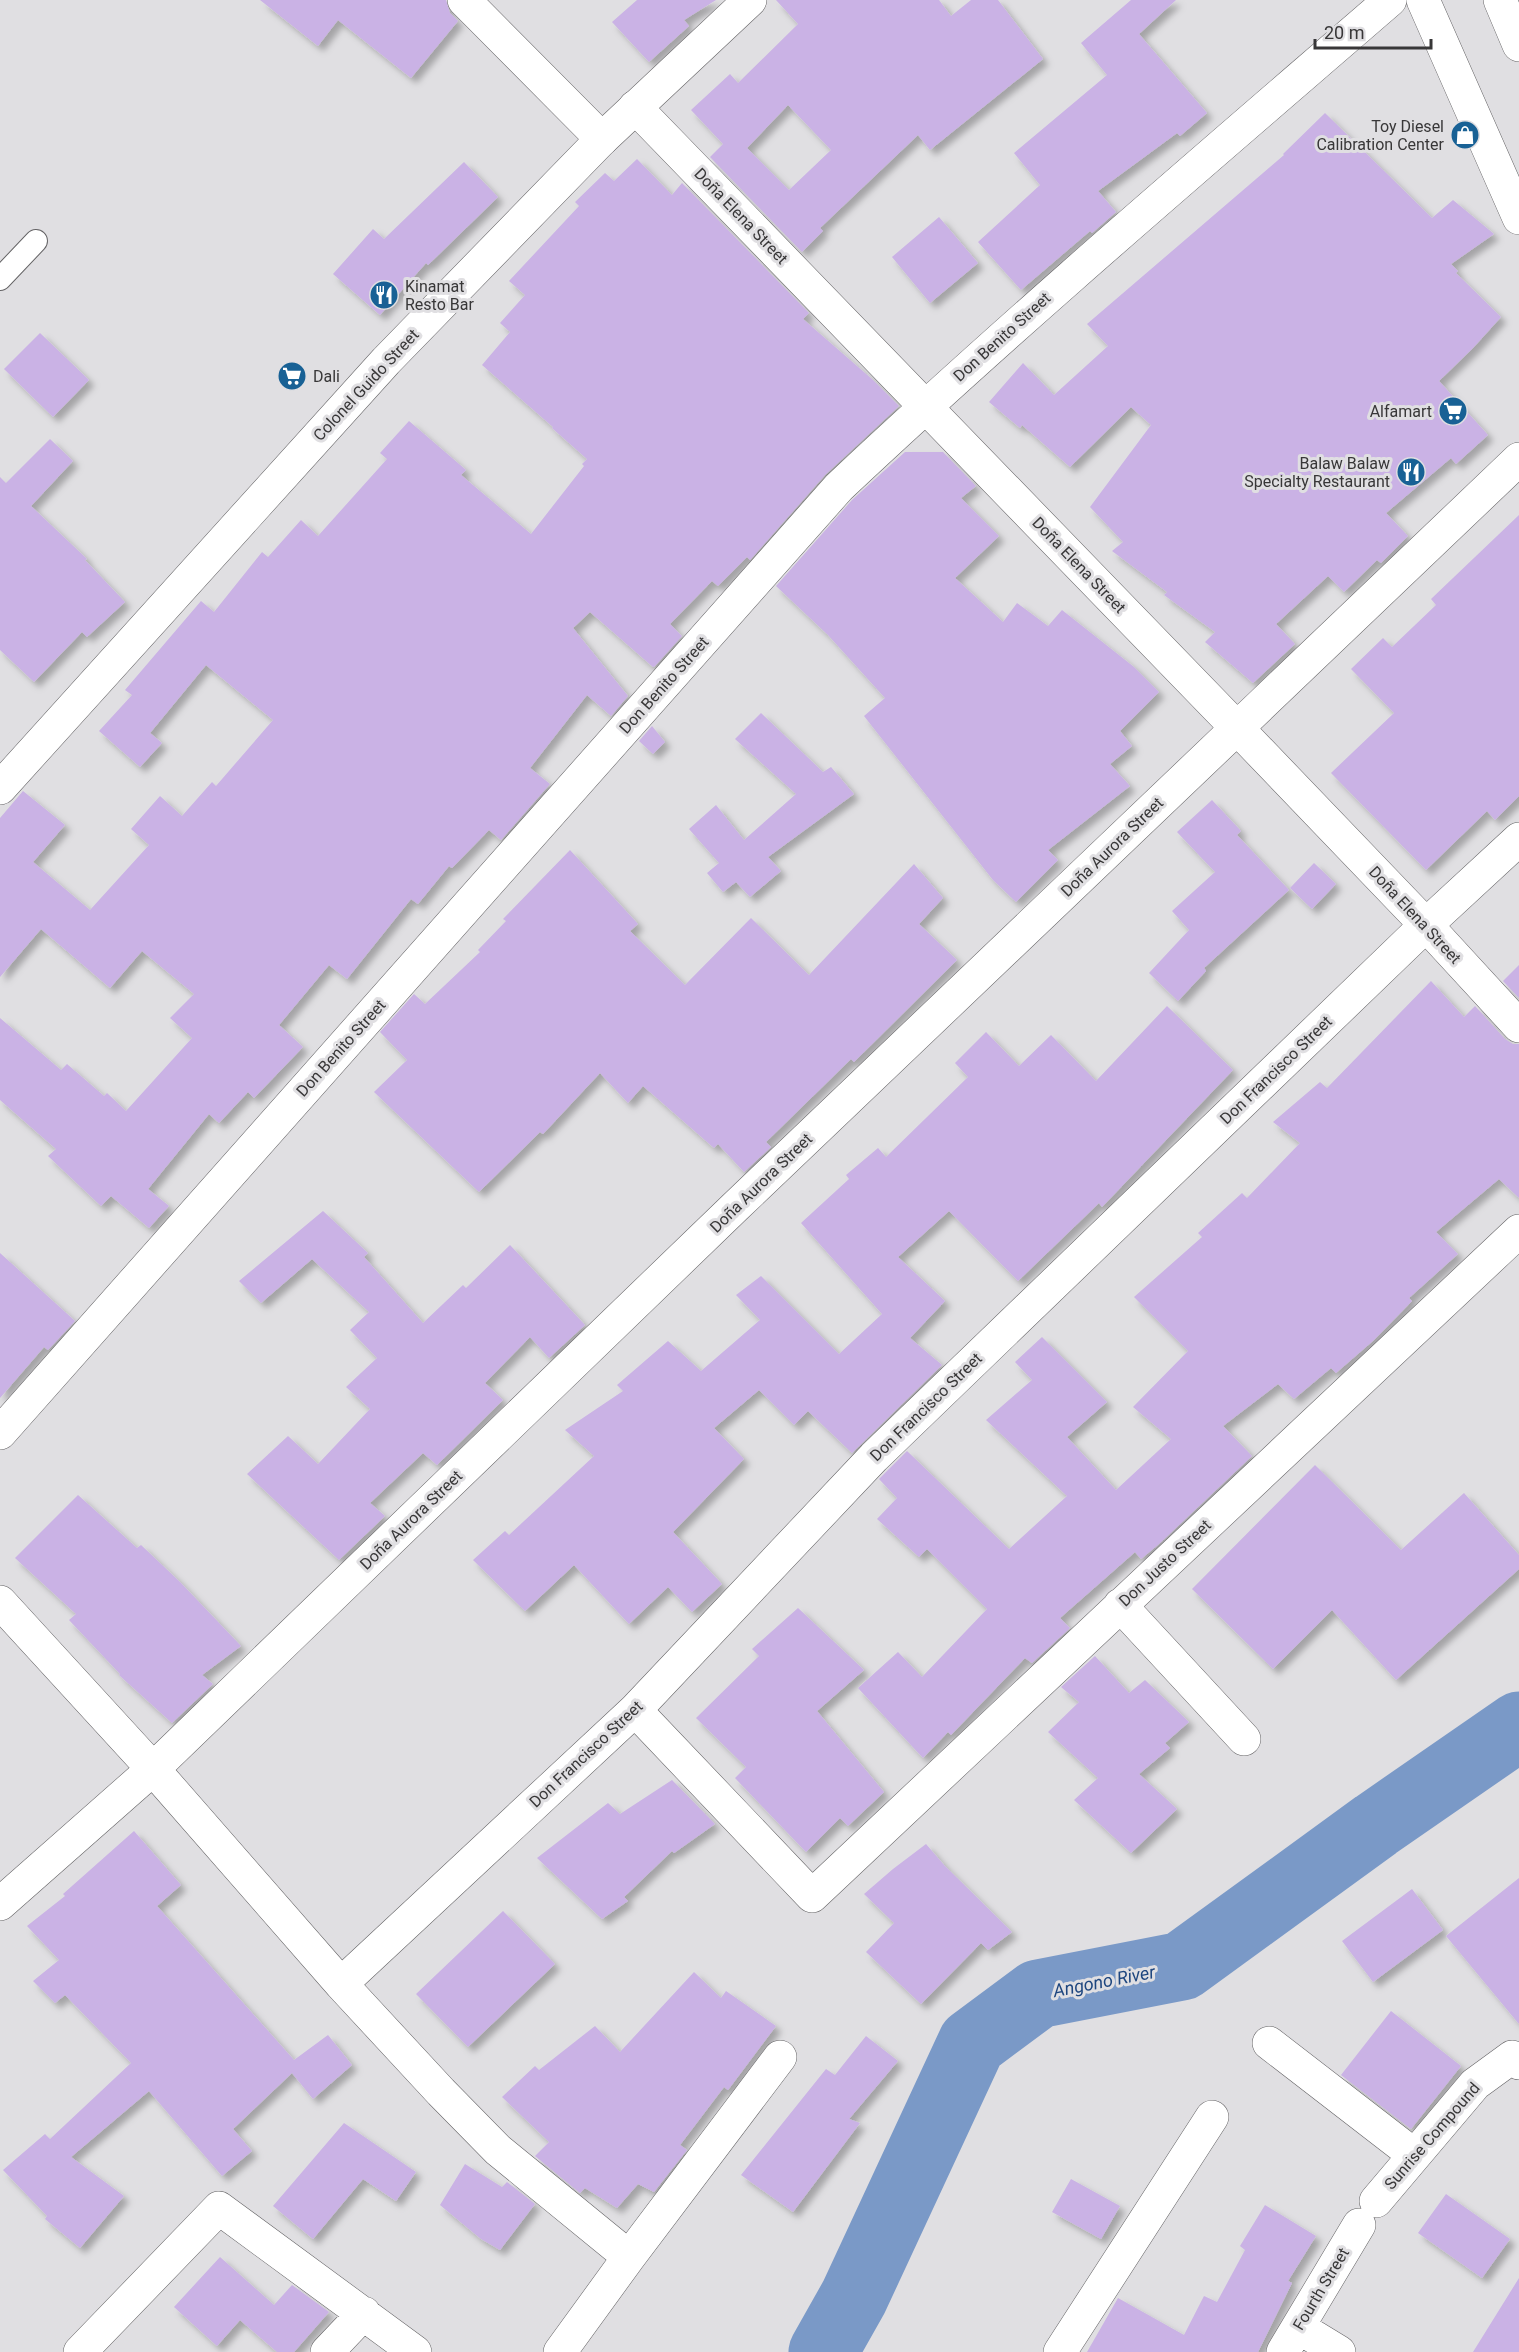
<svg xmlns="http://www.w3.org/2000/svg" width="1519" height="2352" font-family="Roboto,sans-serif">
  <defs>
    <filter id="shadow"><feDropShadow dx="5.5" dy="5.5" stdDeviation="3" flood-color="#0004"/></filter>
  </defs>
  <rect width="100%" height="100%" fill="#e0dfe2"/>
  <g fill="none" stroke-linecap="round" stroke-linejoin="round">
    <!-- river -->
    <path stroke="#7a99c7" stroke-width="69" d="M 823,2352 L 854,2297 L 972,2043 L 1038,1994 L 1182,1966 L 1376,1825 L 1519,1726"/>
  </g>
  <!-- building -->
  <path fill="#cab2e5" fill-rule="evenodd" filter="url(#shadow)" d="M 260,0 L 446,0 L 450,13 L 458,21 L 411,78 L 338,20 L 318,46 Z
    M 637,0 L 716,0 L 684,20 L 689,26 L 649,62 L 612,22 Z
    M 776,0 L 939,0 L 951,16 L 971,0 L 998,0 L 1043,59 L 930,150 L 918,135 L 820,228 L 823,231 L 802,252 L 710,157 L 723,144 L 691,110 L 730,74 L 738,83 L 798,24 ZM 788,105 L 831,150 L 789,190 L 747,148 Z
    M 1131,0 L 1176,0 L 1139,34 L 1207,113 L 1180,136 L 1177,133 L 1098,191 L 1116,212 L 1092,233 L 1090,231 L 1021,290 L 978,242 L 1040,185 L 1014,153 L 1107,75 L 1081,43 Z
    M 1325,113 L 1432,218 L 1453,200 L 1494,234 L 1451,264 L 1458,271 L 1456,273 L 1501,317 L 1473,348 L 1439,381 L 1488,435 L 1456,464 L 1451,458 L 1386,513 L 1408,536 L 1381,563 L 1377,560 L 1344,592 L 1328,576 L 1276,624 L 1295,644 L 1253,683 L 1205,642 L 1215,632 L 1164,595 L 1167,592 L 1112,551 L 1123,542 L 1090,507 L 1151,425 L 1131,407 L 1070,467 L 1022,425 L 1020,428 L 989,402 L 1023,363 L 1054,395 L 1108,346 L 1087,324 L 1284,155 L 1283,154 Z
    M 637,159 L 672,195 L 682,183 L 809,313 L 803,319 L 873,380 L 899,406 L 825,475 L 750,560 L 747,557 L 718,586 L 712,581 L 670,624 L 682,636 L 655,666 L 653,667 L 590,612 L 573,628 L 628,696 L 611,716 L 587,695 L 530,768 L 550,784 L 501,840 L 489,830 L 452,868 L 449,866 L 418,904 L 411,899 L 347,979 L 329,965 L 279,1025 L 303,1047 L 254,1098 L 248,1092 L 219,1123 L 209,1114 L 148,1189 L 169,1206 L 149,1228 L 111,1196 L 101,1206 L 48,1156 L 56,1149 L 0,1100 L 0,1018 L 61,1070 L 67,1064 L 104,1096 L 107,1093 L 126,1111 L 192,1038 L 170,1018 L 194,994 L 142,951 L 110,988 L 41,929 L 0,977 L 0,818 L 23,791 L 65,825 L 33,862 L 90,910 L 149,845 L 131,829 L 160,796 L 182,816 L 212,782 L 216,786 L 273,720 L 206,665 L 150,733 L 162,743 L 140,767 L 99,731 L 132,695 L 125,690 L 201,601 L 214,612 L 262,552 L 268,557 L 301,520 L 318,536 L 387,459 L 380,453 L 409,421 L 466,470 L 461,475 L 531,534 L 584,466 L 582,464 L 587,459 L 552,428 L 553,427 L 482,365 L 510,332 L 500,323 L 525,295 L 509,281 L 579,206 L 575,202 L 605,173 L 614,181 Z
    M 464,162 L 498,197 L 428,265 L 426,263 L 380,315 L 333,274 L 373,229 L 384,239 Z
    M 939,217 L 978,263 L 930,303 L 892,257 Z
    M 40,333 L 89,380 L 53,417 L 4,369 Z
    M 50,439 L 73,461 L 31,506 L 87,559 L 85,560 L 125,602 L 87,637 L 82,632 L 34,682 L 0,650 L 0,477 L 6,483 Z
    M 905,452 L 943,452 L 976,486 L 961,498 L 999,536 L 955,578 L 1003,622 L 1017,603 L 1048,626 L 1062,610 L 1134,667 L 1159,692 L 1120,731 L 1132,746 L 1110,764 L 1130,786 L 1048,850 L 1058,860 L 1016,902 L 993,880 L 864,716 L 885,698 L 828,635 L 776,586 L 852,500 Z
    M 1519,515 L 1519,796 L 1495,820 L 1487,811 L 1426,870 L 1331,773 L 1394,713 L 1351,669 L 1383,638 L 1392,647 L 1436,605 L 1431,599 Z
    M 761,713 L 823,772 L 831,767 L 854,794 L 768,857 L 781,871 L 750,897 L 736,882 L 723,892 L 707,873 L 719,863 L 689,829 L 716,805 L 744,840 L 796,794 L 735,739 Z
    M 652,726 L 665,742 L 653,754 L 639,741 Z
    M 1212,800 L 1241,831 L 1237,835 L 1289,890 L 1204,968 L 1206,971 L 1178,1001 L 1149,973 L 1189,930 L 1172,911 L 1215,872 L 1177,832 Z
    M 570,850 L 638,924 L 630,931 L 685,985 L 751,918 L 809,975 L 914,864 L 943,898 L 919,924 L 957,960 L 854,1062 L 851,1059 L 766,1142 L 771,1147 L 744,1172 L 718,1144 L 714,1148 L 643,1086 L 628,1103 L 600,1073 L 543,1134 L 540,1132 L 479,1192 L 374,1092 L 407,1060 L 380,1032 L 414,994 L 425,1004 L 480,952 L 478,950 L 506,921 L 503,919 Z
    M 1314,863 L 1336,884 L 1312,909 L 1290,888 Z
    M 1519,965 L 1519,998 L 1503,981 Z
    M 1431,981 L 1464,1017 L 1475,1006 L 1505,1039 L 1513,1044 L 1519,1044 L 1519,1198 L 1499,1179 L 1436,1232 L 1458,1254 L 1409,1298 L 1412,1301 L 1374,1340 L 1336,1373 L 1331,1368 L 1294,1399 L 1278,1384 L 1223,1426 L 1252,1456 L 1159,1544 L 1141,1559 L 1135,1552 L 1060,1618 L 1070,1628 L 1032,1663 L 1025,1658 L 951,1735 L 948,1732 L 923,1758 L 858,1688 L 898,1652 L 922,1677 L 987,1609 L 927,1549 L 919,1557 L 877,1519 L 897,1498 L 879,1479 L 907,1451 L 1009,1549 L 1067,1496 L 986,1420 L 1032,1380 L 1015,1362 L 1042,1337 L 1107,1402 L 1067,1437 L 1116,1490 L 1171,1439 L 1133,1407 L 1188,1351 L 1134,1297 L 1202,1237 L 1198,1233 L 1242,1193 L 1247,1198 L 1300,1143 L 1273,1122 L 1320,1082 L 1327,1088 Z
    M 1167,1006 L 1233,1070 L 1102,1207 L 1099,1203 L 1018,1281 L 949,1211 L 898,1257 L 945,1301 L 910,1338 L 942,1365 L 852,1453 L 808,1411 L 794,1425 L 759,1390 L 714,1428 L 744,1459 L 673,1532 L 722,1584 L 692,1612 L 668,1587 L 629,1624 L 574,1565 L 525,1611 L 473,1560 L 505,1531 L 509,1535 L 594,1456 L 565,1430 L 623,1391 L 617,1385 L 668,1341 L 701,1371 L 760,1320 L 736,1295 L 761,1276 L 839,1354 L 882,1314 L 801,1223 L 849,1179 L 846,1175 L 878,1148 L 886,1157 L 968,1077 L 955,1063 L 986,1032 L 1019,1066 L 1051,1035 L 1096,1081 Z
    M 323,1211 L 368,1253 L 364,1257 L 423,1323 L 463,1285 L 466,1288 L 510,1245 L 585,1325 L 549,1358 L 530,1337 L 485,1383 L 503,1400 L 437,1465 L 423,1453 L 370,1503 L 385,1516 L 339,1560 L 247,1474 L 288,1436 L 318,1464 L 370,1409 L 346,1387 L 377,1358 L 350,1330 L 369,1312 L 312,1259 L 261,1303 L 239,1281 Z
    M 0,1253 L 75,1321 L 48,1350 L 44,1347 L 0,1398 Z
    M 1315,1465 L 1401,1550 L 1464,1493 L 1519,1555 L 1519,1569 L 1396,1680 L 1332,1610 L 1273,1669 L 1192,1589 Z
    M 78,1495 L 137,1548 L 141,1545 L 180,1582 L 241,1646 L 202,1675 L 213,1684 L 172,1723 L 119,1675 L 120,1674 L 69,1620 L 76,1614 L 15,1558 Z
    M 798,1608 L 864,1670 L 817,1711 L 884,1792 L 848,1826 L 840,1818 L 806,1852 L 735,1778 L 746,1767 L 696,1718 L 759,1656 L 752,1649 Z
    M 1095,1656 L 1129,1693 L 1145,1680 L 1189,1722 L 1165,1743 L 1170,1748 L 1139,1774 L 1177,1809 L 1131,1853 L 1074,1800 L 1098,1778 L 1048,1732 L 1079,1702 L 1061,1687 Z
    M 672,1780 L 715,1824 L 674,1853 L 672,1851 L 624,1897 L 628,1901 L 602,1919 L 537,1858 L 608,1803 L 620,1814 Z
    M 134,1831 L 181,1885 L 157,1906 L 294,2060 L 328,2035 L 352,2065 L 313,2099 L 292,2073 L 233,2129 L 252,2151 L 222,2176 L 149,2091 L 71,2157 L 124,2196 L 80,2248 L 45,2219 L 47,2216 L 3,2170 L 45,2134 L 50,2139 L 131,2063 L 65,1995 L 55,2003 L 33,1981 L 59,1960 L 27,1926 L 65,1896 L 63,1894 Z
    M 926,1844 L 944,1865 L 1012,1932 L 988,1950 L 981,1943 L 921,2004 L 866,1952 L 894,1923 L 864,1894 L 893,1869 Z
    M 1519,1878 L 1519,2024 L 1446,1936 Z
    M 1412,1889 L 1443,1930 L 1373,1982 L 1342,1941 Z
    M 503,1911 L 555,1964 L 468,2047 L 416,1994 Z
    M 694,1972 L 721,1998 L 726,1991 L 776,2026 L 728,2090 L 724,2087 L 680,2145 L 687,2150 L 654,2192 L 638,2184 L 617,2208 L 585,2188 L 580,2193 L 535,2156 L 549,2142 L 502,2097 L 535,2066 L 539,2070 L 595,2026 L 620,2052 Z
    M 1391,2011 L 1461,2066 L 1411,2129 L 1341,2075 Z
    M 866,2036 L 898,2061 L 849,2119 L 860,2123 L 793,2212 L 741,2175 L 826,2069 L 835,2075 Z
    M 344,2123 L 416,2172 L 396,2201 L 363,2179 L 313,2239 L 273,2206 Z
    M 465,2164 L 502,2187 L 507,2182 L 535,2204 L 500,2250 L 481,2239 L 440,2205 Z
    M 1071,2179 L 1120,2206 L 1101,2239 L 1052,2212 Z
    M 1446,2194 L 1510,2239 L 1482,2278 L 1418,2233 Z
    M 1265,2205 L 1316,2236 L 1288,2281 L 1292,2283 L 1258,2352 L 1087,2352 L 1118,2298 L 1184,2335 L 1204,2296 L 1217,2302 L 1245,2250 L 1240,2246 Z
    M 220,2257 L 274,2305 L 292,2285 L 329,2312 L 294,2352 L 277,2352 L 240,2320 L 217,2346 L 174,2307 Z
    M 1519,2278 L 1519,2352 L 1473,2352 Z"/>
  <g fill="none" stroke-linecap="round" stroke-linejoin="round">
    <!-- service casing -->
    <g stroke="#646365" stroke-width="24">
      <path id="service" d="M 0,279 L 36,241"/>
    </g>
    <!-- minor casing -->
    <g stroke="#646365" stroke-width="34">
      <path id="minor" d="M 464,0 L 602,139
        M 635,107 L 1237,728 L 1426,925 L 1519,1026
        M 0,1433 L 839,487 C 1018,319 1205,160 1390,0
        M 0,1602 L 153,1769 L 341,1984 L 441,2092 L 498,2150 L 629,2257
        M 1120,1605 L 1244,1739
        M 635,1710 L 812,1896 L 1519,1231
        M 0,1904 L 153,1769 L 735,1207 L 1519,459
        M 341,1984 L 635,1710 L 874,1457 L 1426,925 L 1519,839
        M 1269,2043 L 1414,2155
        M 1376,2201 L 1475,2084 L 1512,2057 L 1519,2063
        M 1298,2327 L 1339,2352
        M 80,2352 L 219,2208 L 415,2352
        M 327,2352 L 364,2313
        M 560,2352 L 629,2257 L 780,2057
        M 1060,2352 L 1212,2117
        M 1283,2352 L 1359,2225"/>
    </g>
    <!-- tertiary casing -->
    <g stroke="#646365" stroke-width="34">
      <path id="tertiary" d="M 0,788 L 386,361 L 602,139 L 750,0"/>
    </g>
    <!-- primary casing -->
    <g stroke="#646365" stroke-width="34">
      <path id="primary" d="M 1423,0 L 1519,218
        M 1500,0 L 1519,45"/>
    </g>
    <!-- service -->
    <use href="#service" stroke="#fff" stroke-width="22"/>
    <!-- minor -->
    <use href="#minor" stroke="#fff" stroke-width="33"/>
    <!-- tertiary -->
    <use href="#tertiary" stroke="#fff" stroke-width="33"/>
    <!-- primary -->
    <use href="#primary" stroke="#fff" stroke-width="33"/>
  </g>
  <!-- icons -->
  <defs>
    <g id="shop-disc" transform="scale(1.5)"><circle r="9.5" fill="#186195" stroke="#e0dfe2"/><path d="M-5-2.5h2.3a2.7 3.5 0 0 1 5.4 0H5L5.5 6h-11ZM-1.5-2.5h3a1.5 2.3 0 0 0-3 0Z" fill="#fff"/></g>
    <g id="restaurant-disc" transform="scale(1.5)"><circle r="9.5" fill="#186195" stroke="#e0dfe2"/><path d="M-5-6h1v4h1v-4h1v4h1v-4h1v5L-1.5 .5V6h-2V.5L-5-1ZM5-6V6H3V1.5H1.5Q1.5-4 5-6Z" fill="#fff"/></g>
    <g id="supermarket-disc" transform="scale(1.5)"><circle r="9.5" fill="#186195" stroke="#e0dfe2"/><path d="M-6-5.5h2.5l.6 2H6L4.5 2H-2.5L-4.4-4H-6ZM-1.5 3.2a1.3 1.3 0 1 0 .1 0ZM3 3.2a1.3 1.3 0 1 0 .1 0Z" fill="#fff"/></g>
  </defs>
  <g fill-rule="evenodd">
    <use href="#shop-disc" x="1465" y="135"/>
    <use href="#restaurant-disc" x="384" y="295"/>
    <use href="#supermarket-disc" x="292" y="376"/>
    <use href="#supermarket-disc" x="1453" y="411"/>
    <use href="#restaurant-disc" x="1411" y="472"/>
  </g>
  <g text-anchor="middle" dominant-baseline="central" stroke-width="6" stroke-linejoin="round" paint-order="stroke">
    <!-- poi labels -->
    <g font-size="16" fill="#383738" stroke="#e0dfe2" text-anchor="end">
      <text x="1444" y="126">Toy Diesel<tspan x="1444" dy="18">Calibration Center</tspan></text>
      <text x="405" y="286" text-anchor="start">Kinamat<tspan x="405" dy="18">Resto Bar</tspan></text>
      <text x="313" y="376" text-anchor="start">Dali</text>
      <text x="1432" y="411">Alfamart</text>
      <text x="1390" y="463">Balaw Balaw<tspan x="1390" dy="18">Specialty Restaurant</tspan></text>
    </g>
    <!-- street labels -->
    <g font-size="16" fill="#383738" stroke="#e0dfe2">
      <text transform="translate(741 216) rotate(46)">Doña Elena Street</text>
      <text transform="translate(1002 337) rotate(-42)">Don Benito Street</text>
      <text transform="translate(366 385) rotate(-47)">Colonel Guido Street</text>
      <text transform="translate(1079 565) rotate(46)">Doña Elena Street</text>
      <text transform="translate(664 685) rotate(-48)">Don Benito Street</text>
      <text transform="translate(1112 847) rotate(-44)">Doña Aurora Street</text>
      <text transform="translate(1415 915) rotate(47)">Doña Elena Street</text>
      <text transform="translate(341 1048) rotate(-48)">Don Benito Street</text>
      <text transform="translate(1276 1070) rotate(-44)">Don Francisco Street</text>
      <text transform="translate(761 1183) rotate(-44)">Doña Aurora Street</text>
      <text transform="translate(926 1407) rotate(-44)">Don Francisco Street</text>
      <text transform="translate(411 1520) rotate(-44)">Doña Aurora Street</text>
      <text transform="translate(1165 1563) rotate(-43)">Don Justo Street</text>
      <text transform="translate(586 1754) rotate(-43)">Don Francisco Street</text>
      <text transform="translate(1432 2136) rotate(-49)">Sunrise Compound</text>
      <text transform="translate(1321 2289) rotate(-59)">Fourth Street</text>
    </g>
    <!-- water labels -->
    <g font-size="18" font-style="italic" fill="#1e467f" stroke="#e0dfe2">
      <text transform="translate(1104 1981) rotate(-11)">Angono River</text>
    </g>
  </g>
  <!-- scale -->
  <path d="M1315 39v9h116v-9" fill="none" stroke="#383738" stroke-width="3"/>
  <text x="1324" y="39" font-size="18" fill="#383738" stroke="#e0dfe2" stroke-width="4.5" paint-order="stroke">20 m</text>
</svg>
